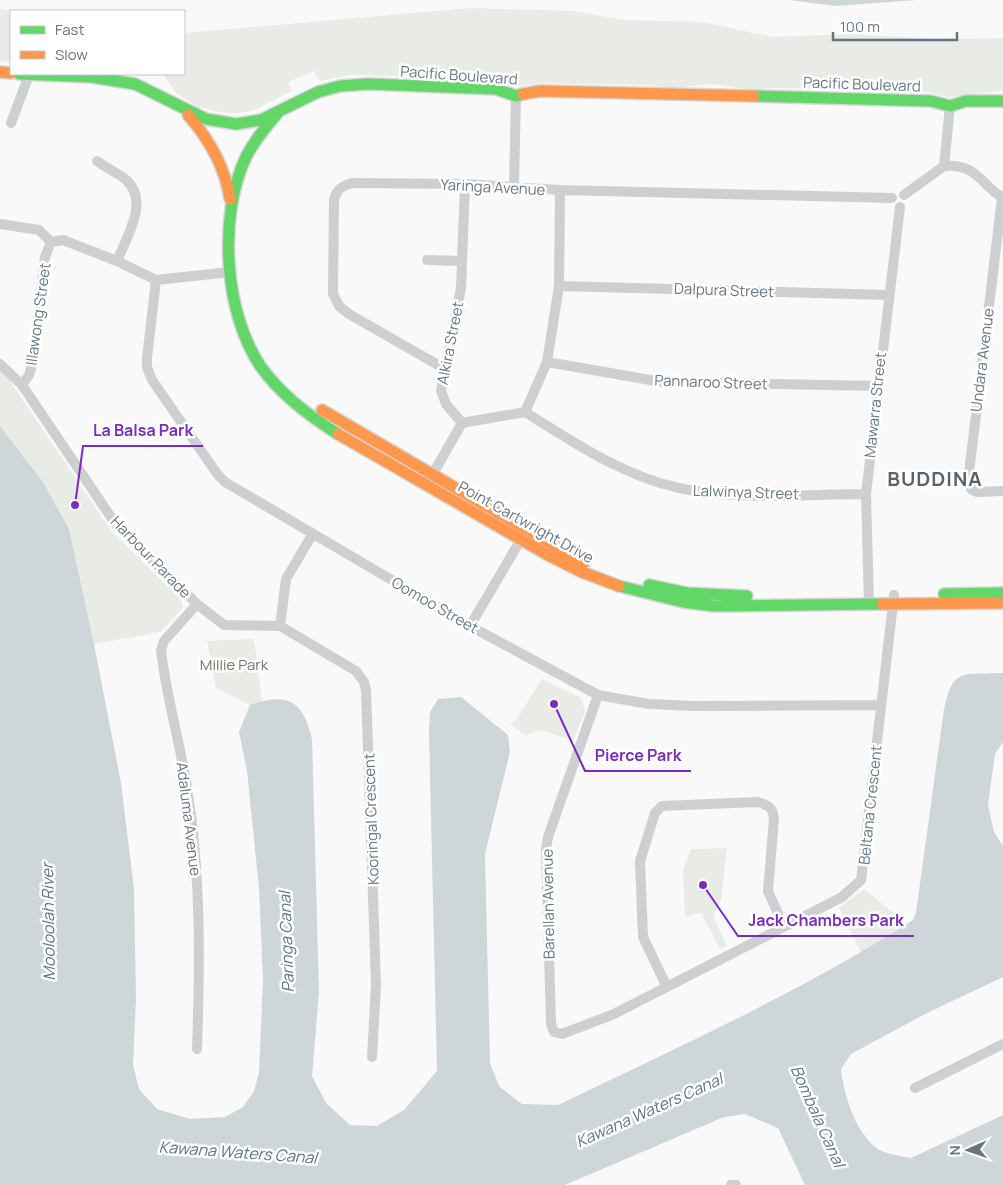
<svg xmlns="http://www.w3.org/2000/svg" width="1003" height="1185" font-family="Manrope,sans-serif">
  <rect width="100%" height="100%" fill="#f9f9f9"/>
  <!-- green -->
  <path fill="#e8ebe6" d="M 470,8 L 574,11 L 623,20 L 702,22 L 772,37 L 852,34 L 932,39 L 1003,38 L 1003,91 L 948,97 L 923,91 L 766,88 L 760,91 L 712,84 L 671,88 L 650,85 L 543,83 L 512,87 L 500,80 L 487,78 L 348,75 L 322,81 L 318,79 L 314,71 L 288,82 L 292,91 L 252,111 L 231,114 L 198,107 L 177,94 L 163,74 L 184,74 L 184,33 Z
    M 0,9 L 17,11 L 11,11 L 11,62 L 0,61 Z
    M 0,371 L 10,381 L 112,532 L 180,598 L 183,604 L 182,609 L 160,632 L 94,644 L 69,529 L 43,482 L 0,426 Z
    M 254,639 L 262,701 L 250,705 L 216,688 L 207,641 Z
    M 542,679 L 581,698 L 585,711 L 573,741 L 541,730 L 525,735 L 510,724 L 516,720 Z
    M 727,848 L 721,900 L 713,916 L 727,946 L 720,949 L 701,913 L 685,917 L 683,870 L 691,849 Z
    M 864,889 L 907,924 L 861,952 L 839,908 Z"/>
  <!-- water -->
  <path fill="#ced6d9" d="M 788,0 L 916,0 L 836,6 Z
    M 0,426 L 43,482 L 69,529 L 94,644 L 121,783 L 134,889 L 136,999 L 133,1065 L 139,1089 L 157,1109 L 190,1119 L 225,1117 L 243,1107 L 254,1091 L 259,1073 L 263,980 L 259,888 L 247,771 L 239,732 L 250,705 C 287,692 303,700 312,739 L 319,992 L 312,1076 L 326,1103 L 350,1125 L 377,1126 L 404,1110 L 437,1071 L 429,731 L 430,712 L 438,699 L 461,697 L 508,735 L 510,752 L 485,854 L 490,1064 L 500,1087 L 522,1104 L 558,1105 C 678,1047 801,992 913,920 L 916,913 L 943,716 C 952,667 959,675 1003,673 L 1003,742 L 995,754 L 988,805 L 994,832 L 1003,846 L 1003,977 L 925,1014 L 851,1054 L 841,1069 C 844,1095 854,1128 874,1146 C 882,1154 901,1156 911,1158 L 1003,1115 L 1003,1185 L 805,1185 L 778,1128 L 745,1114 L 724,1117 L 565,1185 L 0,1185 Z"/>
  <g fill="none" stroke-linecap="round" stroke-linejoin="round">
    <!-- fast casing -->
    <g stroke="#d5d6d7" stroke-width="14">
      <path id="fast" d="M 19,74 L 92,77 L 135,84 L 206,119 L 236,124 L 261,120 L 318,92 L 340,86 L 369,84 L 496,89 L 516,96 L 523,94
        M 754,96 L 931,101 L 950,106 L 966,101 L 1003,101
        M 277,114 C 265,128 254,141 246,157 C 218,216 224,313 261,367 C 281,395 309,416 338,434
        M 649,585 L 687,593 L 747,596
        M 619,586 L 683,602 L 714,606 L 882,604
        M 944,594 L 1003,593"/>
    </g>
    <!-- slow casing -->
    <g stroke="#d5d6d7" stroke-width="14">
      <path id="slow" d="M 0,72 L 11,73
        M 523,94 L 540,91 L 754,96
        M 188,115 C 209,139 225,167 230,199
        M 322,410 L 584,563
        M 338,434 L 548,555 L 582,572 L 619,586
        M 882,604 L 1003,603"/>
    </g>
    <!-- street -->
    <path stroke="#cecfd0" stroke-width="10" d="M 11,123 L 29,75
      M 97,161 C 105,167 115,172 124,178 C 151,199 127,236 117,261
      M 944,166 C 977,163 981,185 1003,198
      M 514,186 L 516,96
      M 904,195 L 944,166 L 950,106
      M 1002,198 L 969,473 L 971,489 L 977,492 L 1003,491
      M 0,224 L 39,230 L 51,242 L 63,240 L 117,261 L 156,280 L 230,272
      M 427,260 L 462,261
      M 156,280 L 147,358 L 147,367 L 152,380 L 218,475 L 225,482 L 470,626 L 598,695 L 649,704 L 694,706 L 881,705
      M 559,286 L 889,295
      M 547,362 L 662,382 L 877,386
      M 0,364 L 22,385 L 117,526 L 197,604 L 224,625 L 280,626
      M 445,369 L 349,314 L 339,306 L 333,294 L 334,200 C 337,189 342,186 352,183 L 465,184 L 560,190 L 892,198
      M 22,385 L 29,375 L 33,362 L 45,257 L 51,242
      M 525,412 C 573,442 623,476 679,488 C 739,501 805,494 866,494
      M 462,423 L 525,412 L 547,362 L 559,286 L 560,190
      M 462,423 L 446,404 L 441,391 L 461,288 L 465,184
      M 430,479 L 462,423
      M 197,604 L 164,641 L 161,650 C 166,696 180,742 187,788 C 201,873 200,962 197,1049
      M 869,604 L 866,494 L 900,207
      M 280,626 L 356,671 L 364,682 L 366,690 L 376,985 L 372,1057
      M 280,626 L 286,579 L 312,535
      M 470,626 L 523,536
      M 598,695 L 548,837 L 546,849 L 551,1024 L 554,1032 L 562,1034 L 614,1014 L 842,897 L 861,880 L 894,595
      M 667,987 L 643,937 L 640,861 L 655,813 L 662,806 L 757,802 C 769,805 773,808 774,819 L 768,891 L 784,927
      M 915,1088 L 1003,1044
      M 731,1185 L 736,1185"/>
    <!-- fast -->
    <use href="#fast" stroke="#63d668" stroke-width="11"/>
    <!-- slow -->
    <use href="#slow" stroke="#ff974d" stroke-width="11"/>
  </g>
  <g text-anchor="middle" dominant-baseline="central" stroke-width="5" stroke-linejoin="round" paint-order="stroke">
    <!-- street labels -->
    <g font-size="15" fill="#657683" stroke="#fff">
      <text transform="translate(459 75) rotate(4)">Pacific Boulevard</text>
      <text transform="translate(862 84) rotate(2)">Pacific Boulevard</text>
      <text transform="translate(493 187) rotate(3)">Yaringa Avenue</text>
      <text transform="translate(724 290) rotate(2)">Dalpura Street</text>
      <text transform="translate(38 314) rotate(-82)">Illawong Street</text>
      <text transform="translate(450 343) rotate(-79)">Alkira Street</text>
      <text transform="translate(982 360) rotate(-83)">Undara Avenue</text>
      <text transform="translate(711 382) rotate(2)">Pannaroo Street</text>
      <text transform="translate(875 405) rotate(-84)">Mawarra Street</text>
      <text transform="translate(746 492) rotate(2)">Lalwinya Street</text>
      <text transform="translate(526 522) rotate(29)">Point Cartwright Drive</text>
      <text transform="translate(151 557) rotate(46)">Harbour Parade</text>
      <text transform="translate(435 605) rotate(30)">Oomoo Street</text>
      <text transform="translate(870 805) rotate(-84)">Beltana Crescent</text>
      <text transform="translate(189 819) rotate(83)">Adaluma Avenue</text>
      <text transform="translate(371 819) rotate(-92)">Kooringal Crescent</text>
      <text transform="translate(548 904) rotate(-91)">Barellan Avenue</text>
    </g>
    <!-- park labels -->
    <g font-size="15" fill="#687a64" stroke="#fff">
      <text x="234" y="664">Millie Park</text>
    </g>
    <!-- water labels -->
    <g font-size="16" font-style="italic" fill="#60757c" stroke="#fff">
      <text transform="translate(48 922) rotate(-91)">Mooloolah River</text>
      <text transform="translate(286 942) rotate(-92)">Paringa Canal</text>
      <text transform="translate(649 1110) rotate(-24)">Kawana Waters Canal</text>
      <text transform="translate(818 1116) rotate(66)">Bombala Canal</text>
      <text transform="translate(238 1152) rotate(4)">Kawana Waters Canal</text>
    </g>
    <!-- district labels -->
    <g font-size="20" font-weight="bold" letter-spacing="1" fill="#57646e" stroke="#fff">
      <text x="935" y="478">BUDDINA</text>
    </g>
  </g>
  <!-- callouts -->
  <path fill="none" stroke="#7b2cbf" stroke-width="2" d="M75 505L83 446H203M554 704L585 771H691M703 885L738 936H914"/>
  <g fill="#7b2cbf" stroke="#fff" stroke-width="2">
    <circle cx="75" cy="505" r="5"/>
    <circle cx="554" cy="704" r="5"/>
    <circle cx="703" cy="885" r="5"/>
  </g>
  <g font-size="16" text-anchor="middle" font-weight="bold" fill="#7b2cbf" stroke="#fff" stroke-width="5" stroke-linejoin="round" paint-order="stroke">
    <text x="143" y="436">La Balsa Park</text>
    <text x="638" y="761">Pierce Park</text>
    <text x="826" y="926">Jack Chambers Park</text>
  </g>
  <!-- legend -->
  <rect x="10" y="10" width="175" height="65" fill="#ffffff" stroke="#c1c8cd"/>
  <rect x="20" y="26" width="25" height="8" fill="#63d668" stroke="#c1c8cd"/>
  <text x="55" y="35" font-size="15" fill="#657683">Fast</text>
  <rect x="20" y="51" width="25" height="8" fill="#ff974d" stroke="#c1c8cd"/>
  <text x="55" y="60" font-size="15" fill="#657683">Slow</text>
  <!-- north arrow -->
  <g transform="translate(968 1150) rotate(268)" stroke="#ffffff" stroke-width="4" paint-order="stroke">
  <path d="M0-4L9 19L0 12L-9 19Z" fill="#657683"/>
  <text y="-8" font-size="14" font-weight="bold" text-anchor="middle" fill="#657683">N</text>
  </g>
  <!-- scale -->
  <path d="M833 32v8h124v-8" fill="none" stroke="#657683" stroke-width="2.5"/>
  <text x="840" y="32" font-size="15" fill="#657683" stroke="#ffffff" stroke-width="4" paint-order="stroke">100 m</text>
</svg>
